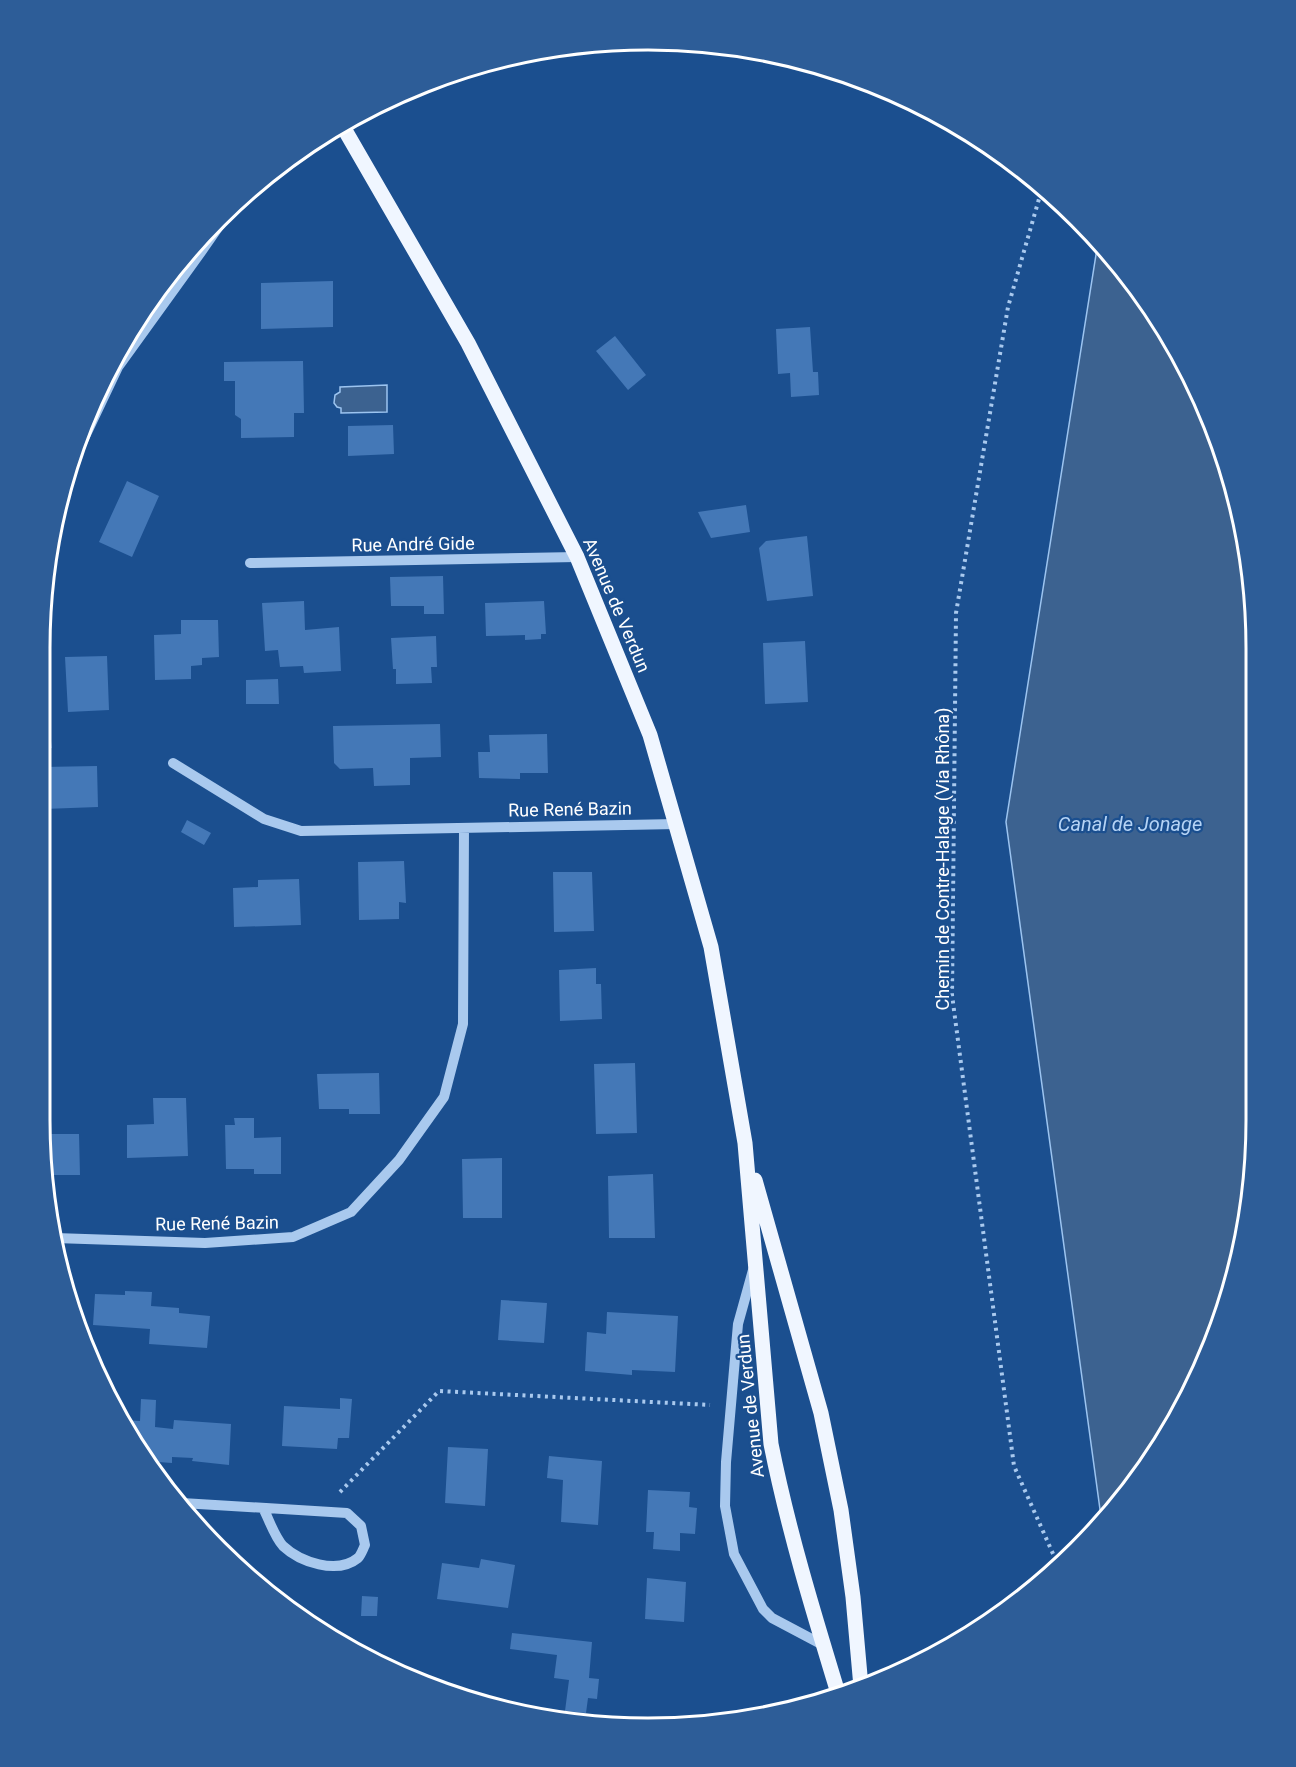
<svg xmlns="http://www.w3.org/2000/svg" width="1296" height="1767" font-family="Roboto,sans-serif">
  <rect width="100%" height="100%" fill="#1b4f8f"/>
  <!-- water -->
  <path fill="#3c6290" stroke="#9cc4f0" stroke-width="1.5" d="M 1098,242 L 1131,277 L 1211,415 L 1252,568 L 1256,1159 L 1236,1277 L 1176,1423 L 1102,1524 L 1006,822 Z
    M 387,385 L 387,412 L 341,413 L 341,408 L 337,407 L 334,403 L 335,395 L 340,392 L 340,387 Z"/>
  <!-- building -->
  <path fill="#4478b7" d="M 333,281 L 333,327 L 261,329 L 261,283 Z
    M 810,327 L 813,372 L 818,372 L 819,395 L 791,397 L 790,373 L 778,374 L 776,329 Z
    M 615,336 L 646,375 L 628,390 L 596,351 Z
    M 303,361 L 304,413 L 294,413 L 294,437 L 241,438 L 241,419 L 235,415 L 235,381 L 224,381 L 224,362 Z
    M 393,425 L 394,454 L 348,456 L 348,426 Z
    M 127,481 L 159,496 L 132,557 L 99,542 Z
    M 746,505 L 750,532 L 711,538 L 698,512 Z
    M 807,536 L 813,596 L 767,601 L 759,548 L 766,541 Z
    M 443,576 L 444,614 L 424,614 L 424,606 L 391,606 L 390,577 Z
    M 304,601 L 305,630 L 339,627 L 341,671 L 304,673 L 303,666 L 280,667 L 278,650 L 265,651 L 262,603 Z
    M 544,601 L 546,634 L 541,634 L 541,639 L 525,640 L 525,635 L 486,636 L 485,603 Z
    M 181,620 L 218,620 L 219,657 L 202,658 L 202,665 L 191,666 L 191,679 L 155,680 L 154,635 L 181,634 Z
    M 436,636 L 437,667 L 431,667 L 432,683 L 396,684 L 396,669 L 393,669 L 391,638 Z
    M 805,641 L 808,702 L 765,704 L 763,643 Z
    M 107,656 L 109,710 L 68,712 L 65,657 Z
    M 278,679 L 279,704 L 246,704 L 246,680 Z
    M 440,724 L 441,757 L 410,758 L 410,785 L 374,786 L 373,768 L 340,769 L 334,763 L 333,726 Z
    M 547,734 L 548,773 L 520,773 L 520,779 L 479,778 L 478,752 L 490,752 L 489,735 Z
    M 40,741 L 51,741 L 52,748 L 40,749 Z
    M 97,766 L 98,807 L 44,809 L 43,767 Z
    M 187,820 L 211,833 L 204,845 L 181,832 Z
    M 404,861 L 406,903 L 399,902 L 399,919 L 359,920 L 358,862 Z
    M 553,872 L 592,872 L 594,931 L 554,932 Z
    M 299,879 L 301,925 L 234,927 L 233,888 L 258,887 L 258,880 Z
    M 596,968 L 596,984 L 601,984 L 602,1019 L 560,1021 L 559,970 Z
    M 635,1063 L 637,1133 L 596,1134 L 594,1064 Z
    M 379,1073 L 380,1114 L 349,1114 L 349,1109 L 319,1109 L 317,1074 Z
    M 153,1098 L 186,1098 L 188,1156 L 127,1158 L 127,1125 L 154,1124 Z
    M 234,1118 L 254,1118 L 254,1138 L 281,1137 L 281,1174 L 254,1174 L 254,1169 L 226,1169 L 225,1125 L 235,1125 Z
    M 41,1134 L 79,1134 L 80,1175 L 46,1175 Z
    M 502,1158 L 502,1218 L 463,1218 L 462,1159 Z
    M 653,1174 L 655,1238 L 609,1238 L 608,1176 Z
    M 125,1291 L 152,1292 L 151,1306 L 179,1308 L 179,1313 L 210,1316 L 207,1348 L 149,1344 L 150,1329 L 93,1325 L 95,1294 L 125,1295 Z
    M 501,1300 L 547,1303 L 544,1343 L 498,1340 Z
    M 607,1312 L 678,1316 L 675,1372 L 632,1370 L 632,1375 L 585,1371 L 587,1332 L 606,1334 Z
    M 340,1398 L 352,1399 L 349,1438 L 338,1438 L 337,1449 L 282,1446 L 284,1406 L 340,1409 Z
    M 141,1399 L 156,1400 L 155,1427 L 173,1429 L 174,1420 L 231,1424 L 229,1465 L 192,1461 L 193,1458 L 172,1457 L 172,1463 L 145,1461 L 122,1420 L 140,1421 Z
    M 448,1447 L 488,1449 L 485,1506 L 445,1503 Z
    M 549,1456 L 602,1461 L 598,1525 L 561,1522 L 563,1480 L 547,1478 Z
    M 648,1490 L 690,1492 L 689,1507 L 697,1508 L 695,1534 L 680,1533 L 680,1551 L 653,1549 L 654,1532 L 646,1532 Z
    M 481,1559 L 515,1565 L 508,1608 L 437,1599 L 442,1563 L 479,1568 Z
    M 647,1578 L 686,1582 L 684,1622 L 645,1619 Z
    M 362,1596 L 378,1597 L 377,1616 L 361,1616 Z
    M 512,1633 L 592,1642 L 589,1678 L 599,1679 L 597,1699 L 588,1698 L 586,1713 L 565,1711 L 569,1680 L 554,1678 L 557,1655 L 510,1649 Z"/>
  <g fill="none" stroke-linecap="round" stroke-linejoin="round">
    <!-- path -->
    <path stroke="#a9c9ee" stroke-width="4" stroke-dasharray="3 4.5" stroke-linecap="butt" d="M 1043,185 L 1008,307 L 956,613 L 952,995 L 1014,1466 L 1058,1565
      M 340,1492 L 439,1391 L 710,1405"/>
    <!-- minor -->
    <path stroke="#a9c9ee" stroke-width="10" d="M 60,489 L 118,367 L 201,252 L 231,209
      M 250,563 L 577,557
      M 173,763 L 264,819 L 301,831 L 677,824
      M 55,1238 L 205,1243 L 293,1237 L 351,1212 L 399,1160 L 444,1097 L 463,1024 L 464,828
      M 753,1270 L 738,1324 L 726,1462 L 725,1506 L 734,1554 L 763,1609 L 772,1618 L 823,1645
      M 182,1503 L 347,1513 L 361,1526 L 365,1545 C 363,1549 361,1555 358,1558 C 337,1575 300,1562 283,1546 C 274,1536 269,1519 263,1508"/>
    <!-- major -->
    <path stroke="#f0f6ff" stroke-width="15" d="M 342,125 L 468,343 L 577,557 L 650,735 L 711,947 L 745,1143 L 771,1444 C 788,1529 813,1611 838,1693
      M 755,1180 L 821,1413 L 841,1510 L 853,1597 L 861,1687"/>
  </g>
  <g text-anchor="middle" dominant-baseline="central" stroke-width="4.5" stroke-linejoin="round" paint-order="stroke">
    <!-- street labels -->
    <g font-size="18" fill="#fff" stroke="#1b4f8f">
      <text transform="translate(413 544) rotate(-1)">Rue André Gide</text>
      <text transform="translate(617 605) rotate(67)">Avenue de Verdun</text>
      <text transform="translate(570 809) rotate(-1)">Rue René Bazin</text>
      <text transform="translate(942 859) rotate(-90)">Chemin de Contre-Halage (Via Rhôna)</text>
      <text transform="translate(217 1223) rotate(-1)">Rue René Bazin</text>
      <text transform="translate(750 1406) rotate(-96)">Avenue de Verdun</text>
    </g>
    <!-- water labels -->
    <g font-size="20" font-style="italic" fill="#b5d3f5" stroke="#1b4f8f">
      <text x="1130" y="824">Canal de Jonage</text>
    </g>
  </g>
  <!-- crop -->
  <path d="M0 0H1296V1767H0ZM648 50H648A598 598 0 0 1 1246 648V1120A598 598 0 0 1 648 1718H648A598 598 0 0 1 50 1120V648A598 598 0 0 1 648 50Z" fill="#2d5d98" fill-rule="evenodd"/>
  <path fill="none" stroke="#fff" stroke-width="3" d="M648 50H648A598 598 0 0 1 1246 648V1120A598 598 0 0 1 648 1718H648A598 598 0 0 1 50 1120V648A598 598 0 0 1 648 50Z"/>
</svg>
